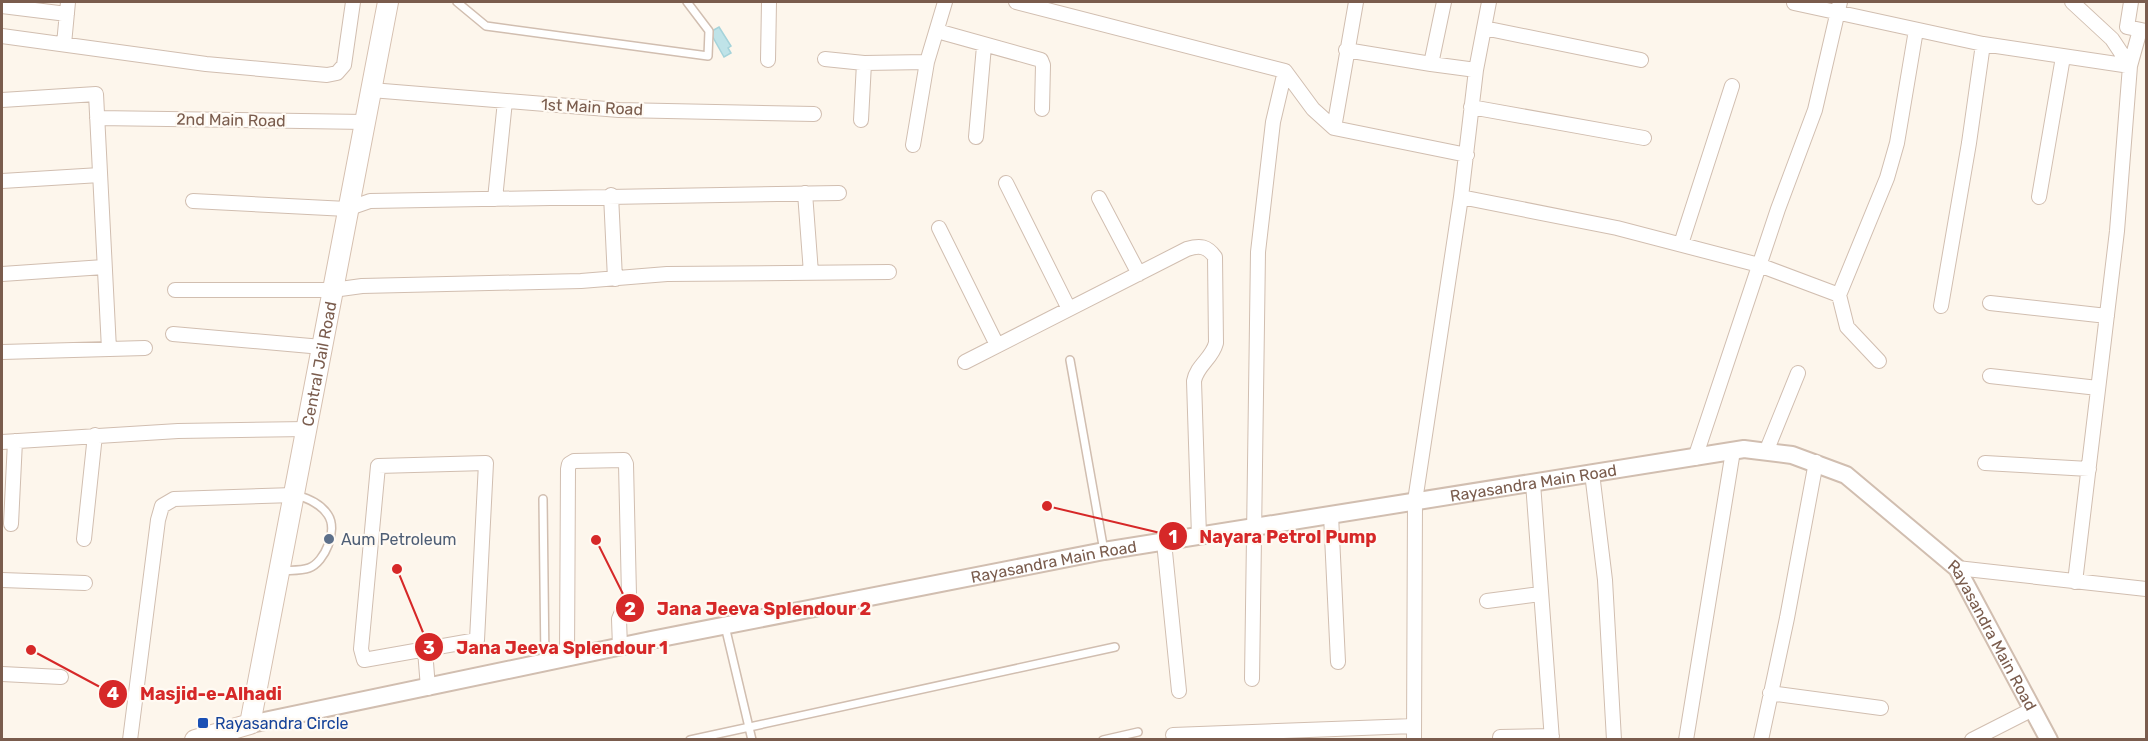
<svg xmlns="http://www.w3.org/2000/svg" width="2148" height="741" font-family="Rubik,sans-serif">
  <rect width="100%" height="100%" fill="#fdf6ec"/>
  <!-- water -->
  <path fill="#bfe3e8" stroke="#a5d3da" stroke-width="1.5" d="M 719,27 L 731,46 L 728,48 L 731,53 L 724,57 L 710,32 Z"/>
  <g fill="none" stroke-linecap="round" stroke-linejoin="round">
    <!-- service casing -->
    <g stroke="#d1beb0" stroke-width="10">
      <path id="service" d="M 457,2 L 486,26 L 708,56 L 709,31 L 687,2
        M 1070,360 L 1104,551
        M 543,499 L 545,663
        M 280,571 C 289,570 301,571 309,568 C 325,562 338,530 328,515 C 321,504 309,499 297,495
        M 725,626 L 752,740
        M 690,740 L 1115,647
        M 1103,740 L 1138,732"/>
    </g>
    <!-- minor casing -->
    <g stroke="#d1beb0" stroke-width="16">
      <path id="minor" d="M 1016,2 L 1285,71 L 1313,109 L 1334,128
        M 1356,2 L 1334,128 L 1467,155
        M 1444,2 L 1431,64 L 1476,70
        M 2072,2 L 2112,39 L 2130,66 L 2117,231 L 2075,582
        M 2131,2 L 2127,27 L 2146,31
        M 1794,3 L 1983,44 L 2130,66 L 2140,30
        M 2,6 L 67,14
        M 1484,28 L 1641,60
        M 937,31 L 1041,60 L 1043,65 L 1042,109
        M 2,36 L 206,64 L 327,75 L 337,73 L 344,65 L 353,2
        M 64,44 L 68,2
        M 1346,50 L 1431,64
        M 825,59 L 864,63
        M 768,60 L 769,2
        M 371,90 L 619,110 L 814,114
        M 2,100 L 96,94 L 109,349
        M 1471,107 L 1644,138
        M 97,118 L 365,122
        M 861,120 L 864,63 L 927,62
        M 976,137 L 984,46
        M 913,145 L 927,62 L 945,2
        M 2,181 L 100,175
        M 1006,183 L 1069,309
        M 805,193 L 811,273
        M 611,195 L 615,279
        M 1461,197 L 1617,228 L 1759,265 L 1839,295 L 1887,178 L 1897,143 L 1916,30
        M 2039,197 L 2063,57
        M 1099,198 L 1139,274
        M 495,199 L 505,101
        M 193,201 L 347,209 L 370,201 L 839,193
        M 939,228 L 997,345
        M 1681,244 L 1732,86
        M 2,274 L 104,267
        M 175,290 L 333,290 L 362,286 L 581,281 L 667,274 L 889,272
        M 1839,295 L 1847,327 L 1879,361
        M 1990,303 L 2107,316
        M 1941,306 L 1969,143 L 1983,44
        M 173,334 L 322,347
        M 2,352 L 145,348
        M 965,362 L 1187,249 C 1200,245 1207,246 1215,257 L 1216,343 C 1212,359 1197,365 1194,381 L 1199,536
        M 1990,376 L 2098,388
        M 2,442 L 178,431 L 307,429
        M 1766,452 L 1798,373
        M 1695,458 L 1778,209 L 1815,110 L 1840,2
        M 486,463 L 477,640 L 364,660 L 361,649 L 378,466 Z
        M 1985,463 L 2089,469
        M 1592,473 L 1605,580 L 1614,740
        M 1533,483 L 1552,740
        M 1331,515 L 1338,662
        M 11,524 L 15,441
        M 84,539 L 95,435
        M 1164,542 L 1179,691
        M 1957,568 L 2146,589
        M 2,580 L 85,583
        M 1487,601 L 1540,594
        M 425,650 L 428,688
        M 567,658 L 568,469 L 569,464 L 574,461 L 624,460 L 626,464 L 629,595 L 619,619 L 620,647
        M 2,674 L 61,677
        M 1252,679 L 1258,252 L 1273,122 L 1285,71
        M 1770,693 L 1881,708
        M 1173,735 L 1414,726
        M 1500,737 L 1552,736
        M 130,740 L 158,520 L 162,506 L 174,499 L 294,495
        M 1414,740 L 1415,501 L 1461,197 L 1476,70 L 1489,2
        M 1686,740 L 1733,451
        M 1761,740 L 1787,618 L 1816,462
        M 1972,740 L 2033,709"/>
    </g>
    <!-- tertiary casing -->
    <g stroke="#d1beb0" stroke-width="20">
      <g id="tertiary">
        <path id="s1" d="M 250,724 L 651,640 L 1104,551 L 1744,449 L 1792,455 L 1846,475 L 1957,568 L 2049,740"/>
      </g>
    </g>
    <!-- secondary casing -->
    <g stroke="#d6c0b0" stroke-width="22">
      <g id="secondary">
        <path id="s2" d="M 195,740 L 250,724 L 388,2"/>
      </g>
    </g>
    <!-- service -->
    <use href="#service" stroke="#fff" stroke-width="7"/>
    <!-- minor -->
    <use href="#minor" stroke="#fff" stroke-width="14"/>
    <!-- tertiary -->
    <use href="#tertiary" stroke="#fff" stroke-width="16"/>
    <!-- secondary -->
    <use href="#secondary" stroke="#fff" stroke-width="20"/>
  </g>
  <!-- markers -->
  <circle fill="#5c6f8a" stroke="#fffaf3" stroke-width="2" cx="329" cy="539" r="6"/>
  <rect fill="#1a4fb4" stroke="#fffaf3" stroke-width="2" x="197" y="717" width="12" height="12" rx="3"/>
  <g text-anchor="middle" dominant-baseline="central" stroke-width="4.5" stroke-linejoin="round" paint-order="stroke">
    <!-- street labels -->
    <g font-size="16" fill="#7a5c4d" stroke="#fffaf3">
      <text transform="translate(592 107) rotate(3)">1st Main Road</text>
      <text transform="translate(231 120) rotate(1)">2nd Main Road</text>
      <text stroke="none"><textPath href="#s2" startOffset="424">Central Jail Road</textPath></text>
      <text stroke="none"><textPath href="#s1" startOffset="1306">Rayasandra Main Road</textPath></text>
      <text stroke="none"><textPath href="#s1" startOffset="820">Rayasandra Main Road</textPath></text>
      <text stroke="none"><textPath href="#s1" startOffset="1846">Rayasandra Main Road</textPath></text>
    </g>
    <!-- service labels -->
    <g font-size="16" fill="#4e5e75" stroke="#fffaf3" text-anchor="start">
      <text x="341" y="539">Aum Petroleum</text>
    </g>
    <!-- transit labels -->
    <g font-size="16" fill="#164399" stroke="#fffaf3" text-anchor="start">
      <text x="215" y="723">Rayasandra Circle</text>
    </g>
  </g>
  <!-- callouts -->
  <path fill="none" stroke="#d62828" stroke-width="2" d="M1047 506L1173 536M596 540L630 608M397 569L429 647M31 650L113 694"/>
  <g fill="#d62828" stroke="#fffaf3" stroke-width="2">
    <circle cx="1047" cy="506" r="6"/>
    <circle cx="596" cy="540" r="6"/>
    <circle cx="397" cy="569" r="6"/>
    <circle cx="31" cy="650" r="6"/>
    <circle cx="1173" cy="536" r="15"/>
    <circle cx="630" cy="608" r="15"/>
    <circle cx="429" cy="647" r="15"/>
    <circle cx="113" cy="694" r="15"/>
  </g>
  <g font-size="18" text-anchor="middle" font-weight="bold" fill="#fff">
    <text x="1173" y="543">1</text>
    <text x="630" y="615">2</text>
    <text x="429" y="654">3</text>
    <text x="113" y="700">4</text>
  </g>
  <g font-size="18" text-anchor="middle" font-weight="bold" fill="#d62828" stroke="#fffaf3" stroke-width="4.5" stroke-linejoin="round" paint-order="stroke">
    <text x="1288" y="543">Nayara Petrol Pump</text>
    <text x="764" y="615">Jana Jeeva Splendour 2</text>
    <text x="562" y="654">Jana Jeeva Splendour 1</text>
    <text x="211" y="700">Masjid-e-Alhadi</text>
  </g>
  <!-- border -->
  <rect width="2148" height="741" fill="none" stroke="#7a5c4d" stroke-width="6"/>
</svg>
